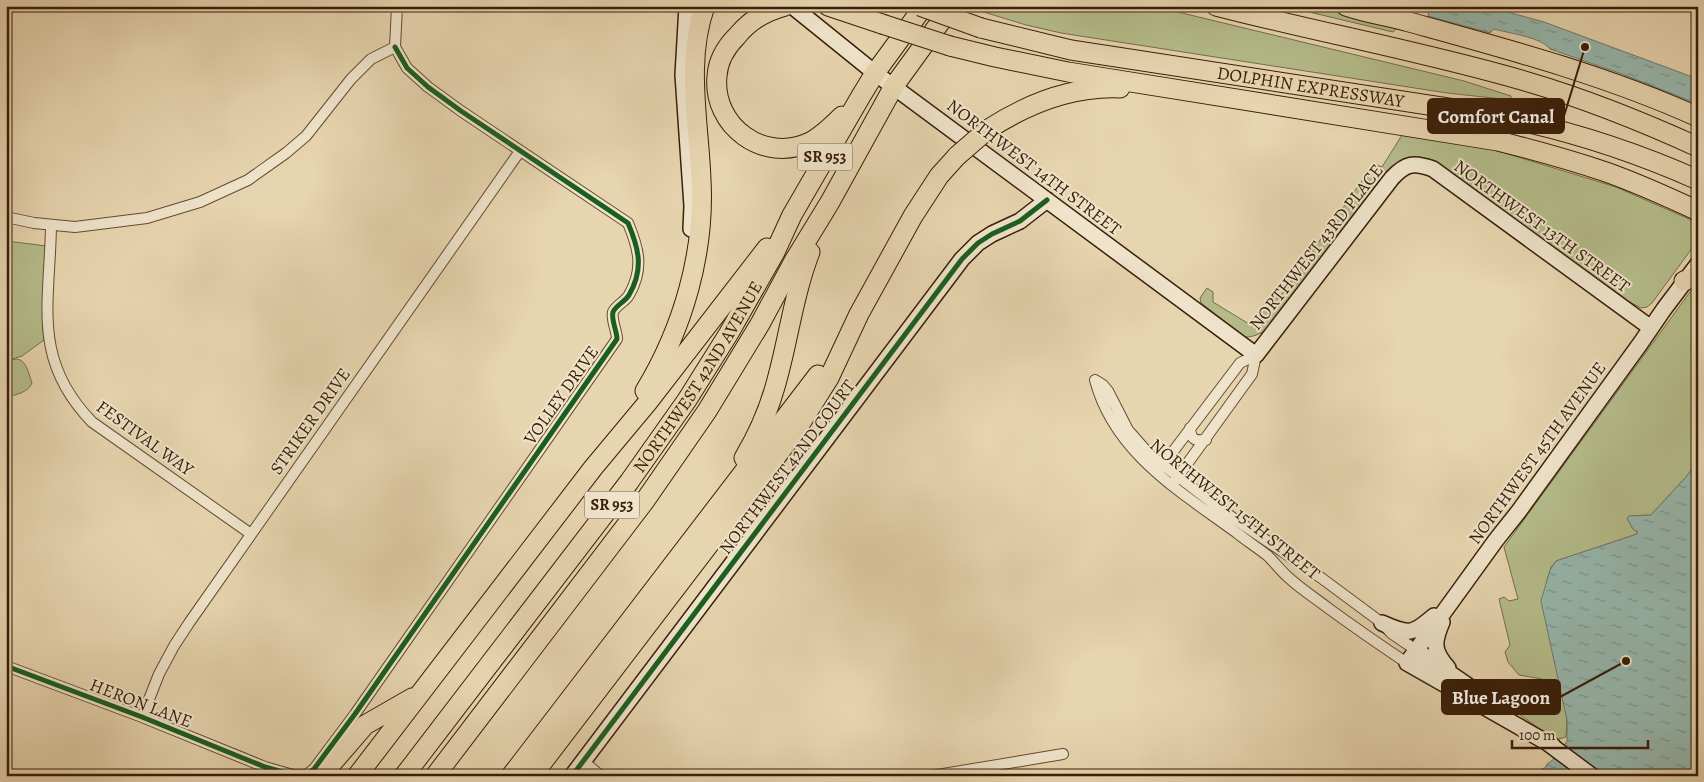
<svg xmlns="http://www.w3.org/2000/svg" width="1704" height="782" font-family="Alegreya,serif">
  <defs>
    <pattern id="water-ripples" width="26" height="14" patternUnits="userSpaceOnUse" patternTransform="scale(1.25)"><rect width="26" height="14" fill="#97b8ae"/><path d="M2 4q2-2 4 0t4 0M15 11q2-2 4 0t4 0" fill="none" stroke="#7c958c"/></pattern>
  </defs>
  <rect width="100%" height="100%" fill="#e7d5af"/>
  <filter id="stains"><feTurbulence type="fractalNoise" baseFrequency=".004" numOctaves="4"/><feColorMatrix values="0 0 0 0 .2 0 0 0 0 .09 0 0 0 0 .02 0 0 0 .5 -.17"/></filter>
  <radialGradient id="worn" r=".72"><stop offset=".6" stop-color="#630" stop-opacity="0"/><stop offset="1" stop-color="#630" stop-opacity=".3"/></radialGradient>
  <!-- green -->
  <path fill="#b5bd8b" stroke="#766e4a" d="M 964,6 L 1153,6 L 1464,81 L 1511,96 L 1511,100 L 1447,93 L 1061,33 L 1026,25 Z
    M 1284,6 L 1326,6 L 1397,28 L 1393,32 Z
    M 1402,135 L 1492,149 L 1616,187 L 1698,223 L 1698,243 L 1693,247 L 1652,303 L 1647,307 L 1641,308 L 1626,300 L 1433,163 L 1392,169 L 1266,330 C 1259,334 1254,337 1245,337 L 1201,303 L 1200,298 L 1207,288 L 1213,292 L 1213,302 L 1249,324 L 1269,298 L 1279,298 L 1374,164 L 1382,167 Z
    M 6,241 L 47,246 L 43,330 L 44,340 L 22,356 L 6,361 Z
    M 1698,281 L 1698,461 L 1686,477 L 1651,515 L 1629,516 L 1627,518 L 1633,529 L 1637,532 L 1637,534 L 1556,561 L 1551,567 L 1547,580 L 1567,720 L 1566,737 L 1555,740 L 1480,686 L 1480,683 L 1505,699 L 1532,708 L 1533,702 L 1544,694 L 1542,679 L 1519,675 L 1508,662 L 1505,652 L 1510,645 L 1499,599 L 1504,597 L 1509,601 L 1518,599 L 1504,547 Z
    M 15,359 C 27,359 28,373 32,383 C 28,393 16,394 6,398 L 6,362 Z"/>
  <!-- water -->
  <path fill="url(#water-ripples)" stroke="#717a6c" d="M 1430,6 L 1470,6 L 1476,9 L 1504,11 L 1544,22 L 1698,79 L 1698,104 L 1622,74 L 1550,49 C 1541,37 1508,33 1494,29 L 1490,33 L 1428,16 Z
    M 1698,461 L 1698,772 L 1679,776 L 1525,776 L 1545,768 L 1547,764 L 1554,759 L 1548,751 L 1557,757 L 1567,741 L 1567,720 L 1541,601 L 1550,570 L 1556,561 L 1637,534 L 1637,532 L 1633,529 L 1627,518 L 1629,516 L 1651,515 L 1686,477 Z"/>
  <g fill="none" stroke-linecap="round" stroke-linejoin="round">
    <!-- street casing -->
    <g stroke="#644c32" stroke-width="12">
      <path id="street" d="M 6,217 L 34,223 L 75,227 L 147,218 L 200,202 L 248,180 L 286,153 L 306,136 L 351,79 L 371,59 L 395,47 L 397,6
        M 51,225 C 50,303 31,359 92,422 L 251,534
        M 1095,380 C 1114,453 1181,492 1237,533 C 1247,541 1258,548 1268,556 C 1275,563 1281,571 1289,578 C 1301,589 1315,598 1328,608 C 1354,627 1380,645 1407,663
        M 1095,380 L 1103,385 L 1108,391 L 1128,430 L 1150,455 L 1220,509 L 1320,577 L 1382,623 L 1391,633 L 1416,650
        M 1190,428 C 1191,440 1195,441 1206,440
        M 1159,470 L 1240,363 L 1256,355
        M 1174,482 L 1252,374 L 1256,355
        M 6,666 L 142,717 L 265,767 L 293,775 L 306,775 L 314,769 L 355,714 L 617,339 C 617,331 611,320 613,312 C 616,305 625,302 629,295 C 644,269 639,249 628,223 L 461,111 L 428,87 L 407,68 L 395,47
        M 142,717 L 159,674 L 174,646 L 189,623 L 520,151
        M 583,761 L 601,776
        M 931,776 L 1063,754"/>
    </g>
    <!-- secondary casing -->
    <g stroke="#381e09" stroke-width="18">
      <path id="secondary" d="M 687,6 L 683,75 L 692,206 L 691,229
        M 792,6 L 875,73 L 1256,355 L 1392,178 C 1406,163 1414,162 1433,169 L 1651,328
        M 1442,622 C 1433,643 1433,651 1448,668
        M 1382,623 C 1409,635 1412,635 1434,616
        M 1416,650 L 1490,701
        M 1545,741 L 1592,776
        M 1553,746 L 1407,663 L 1496,540 L 1519,511 L 1640,344 L 1664,309 L 1698,264
        M 572,776 L 962,259 L 978,243 L 992,234 L 1020,221 L 1047,200"/>
    </g>
    <!-- highway casing -->
    <g stroke="#381e09" stroke-width="21">
      <g id="highway">
        <path d="M 785,6 C 766,11 749,21 737,36 C 726,47 718,61 717,76 C 712,126 764,164 810,142 C 822,136 832,126 842,116"/>
        <path d="M 828,6 L 882,24"/>
        <path d="M 1216,6 C 1320,33 1426,52 1528,82 C 1586,99 1643,122 1698,147"/>
        <path d="M 1346,6 C 1366,13 1388,16 1409,22 C 1507,49 1605,75 1698,117"/>
        <path id="s1" d="M 981,28 L 1071,50 L 1474,112 C 1552,125 1626,148 1698,180"/>
        <path d="M 950,46 L 995,57 L 1068,72 L 1498,141 C 1534,150 1570,160 1606,172 C 1637,183 1668,197 1698,211"/>
        <path d="M 987,130 C 1027,104 1072,86 1120,88"/>
        <path d="M 1684,281 L 1698,275"/>
        <path d="M 645,391 C 683,328 705,253 701,180 C 699,122 685,62 705,6"/>
        <path d="M 744,458 C 757,436 768,412 775,387 C 788,343 793,296 810,252"/>
        <path d="M 321,776 L 365,725 L 412,698"/>
        <path d="M 357,776 L 593,468 L 648,402 L 767,248"/>
        <path id="s2" d="M 404,776 L 629,482 L 687,400 L 729,333 L 775,252 L 792,215 L 861,96 L 875,73 L 924,6"/>
        <path d="M 435,776 L 644,502 L 707,411 L 760,324 L 794,261 L 830,202 L 894,86 L 952,6"/>
        <path d="M 511,776 L 818,375"/>
        <path d="M 532,776 L 795,432 L 829,378 L 859,314 L 913,216 L 939,176 L 957,156"/>
      </g>
    </g>
    <!-- street -->
    <use href="#street" stroke="#efe4cb" stroke-width="10"/>
    <!-- secondary -->
    <use href="#secondary" stroke="#efe4cb" stroke-width="15"/>
    <!-- highway -->
    <use href="#highway" stroke="#e7d5af" stroke-width="19"/>
    <!-- highway-bridge casing -->
    <g stroke="#381e09" stroke-width="21" stroke-linecap="butt">
      <path id="highway-bridge" d="M 920,6 L 981,28
        M 882,24 L 950,46
        M 957,156 L 987,130"/>
    </g>
    <!-- highway-bridge -->
    <use href="#highway-bridge" stroke="#e7d5af" stroke-width="19"/>
    <!-- cycleway casing -->
    <g stroke="#efe4cb" stroke-width="8">
      <path id="cycleway" d="M 6,666 L 142,717 L 265,767 L 293,775 L 306,775 L 314,769 L 355,714 L 617,339 C 617,331 611,320 613,312 C 616,305 625,302 629,295 C 644,269 639,249 628,223 L 461,111 L 428,87 L 407,68 L 395,47
        M 572,776 L 962,259 L 978,243 L 992,234 L 1020,221 L 1047,200"/>
    </g>
    <!-- cycleway -->
    <use href="#cycleway" stroke="#1b5e20" stroke-width="5"/>
  </g>
  <g text-anchor="middle" dominant-baseline="central" stroke-width="4" stroke-linejoin="round" paint-order="stroke">
    <!-- shield labels -->
    <g fill="#efe4cb" stroke="#6f5943" stroke-width="1">
      <rect x="797.5" y="143.5" width="55" height="27" rx="4"/>
      <rect x="584.5" y="491.5" width="55" height="27" rx="4"/>
    </g>
    <g font-size="16" font-weight="bold" fill="#381e09">
      <text x="825" y="157">SR 953</text>
      <text x="612" y="505">SR 953</text>
    </g>
    <!-- street labels -->
    <g font-size="18" fill="#381e09" stroke="#efe4cb">
      <text stroke="none"><textPath href="#s1" startOffset="335">DOLPHIN EXPRESSWAY</textPath></text>
      <text transform="translate(1034 167) rotate(37)">NORTHWEST 14TH STREET</text>
      <text transform="translate(1542 226) rotate(36)">NORTHWEST 13TH STREET</text>
      <text transform="translate(1316 247) rotate(-52)">NORTHWEST 43RD PLACE</text>
      <text stroke="none"><textPath href="#s2" startOffset="496">NORTHWEST 42ND AVENUE</textPath></text>
      <text transform="translate(561 395) rotate(-55)">VOLLEY DRIVE</text>
      <text transform="translate(310 421) rotate(-55)">STRIKER DRIVE</text>
      <text transform="translate(145 438) rotate(36)">FESTIVAL WAY</text>
      <text transform="translate(1537 453) rotate(-54)">NORTHWEST 45TH AVENUE</text>
      <text transform="translate(787 467) rotate(-53)">NORTHWEST 42ND COURT</text>
      <text transform="translate(1235 509) rotate(39)">NORTHWEST 15TH STREET</text>
      <text transform="translate(141 703) rotate(21)">HERON LANE</text>
    </g>
  </g>
  <!-- callouts -->
  <path fill="none" stroke="#381e09" stroke-width="2" d="M1585 47L1564 116M1626 661L1560 697"/>
  <g fill="#381e09" stroke="#efe4cb" stroke-width="2">
    <circle cx="1585" cy="47" r="5"/>
    <circle cx="1626" cy="661" r="5"/>
  </g>
  <g fill="#381e09" stroke="#381e09" stroke-width="2">
    <rect x="1428" y="99" width="136" height="34" rx="5"/>
    <rect x="1442" y="680" width="118" height="34" rx="5"/>
  </g>
  <g font-size="19" text-anchor="middle" font-weight="bold" fill="#fff">
    <text x="1496" y="123">Comfort Canal</text>
    <text x="1501" y="704">Blue Lagoon</text>
  </g>
  <!-- margin -->
  <rect width="1704" height="782" fill="none" stroke="#e7d5af" stroke-width="25"/>
  <rect x="8" y="8" width="1689" height="767" fill="none" stroke="#381e09" stroke-width="2.5"/>
  <rect x="12" y="12" width="1679" height="757" fill="none" stroke="#381e09"/>
  <!-- scale -->
  <path d="M1512 740v8h136v-8" fill="none" stroke="#381e09" stroke-width="2.5"/>
  <text x="1519" y="740" font-size="15" fill="#381e09" stroke="#efe4cb" stroke-width="4" paint-order="stroke">100 m</text>
  <rect width="100%" height="100%" filter="url(#stains)"/>
  <rect width="100%" height="100%" fill="url(#worn)"/>
</svg>
